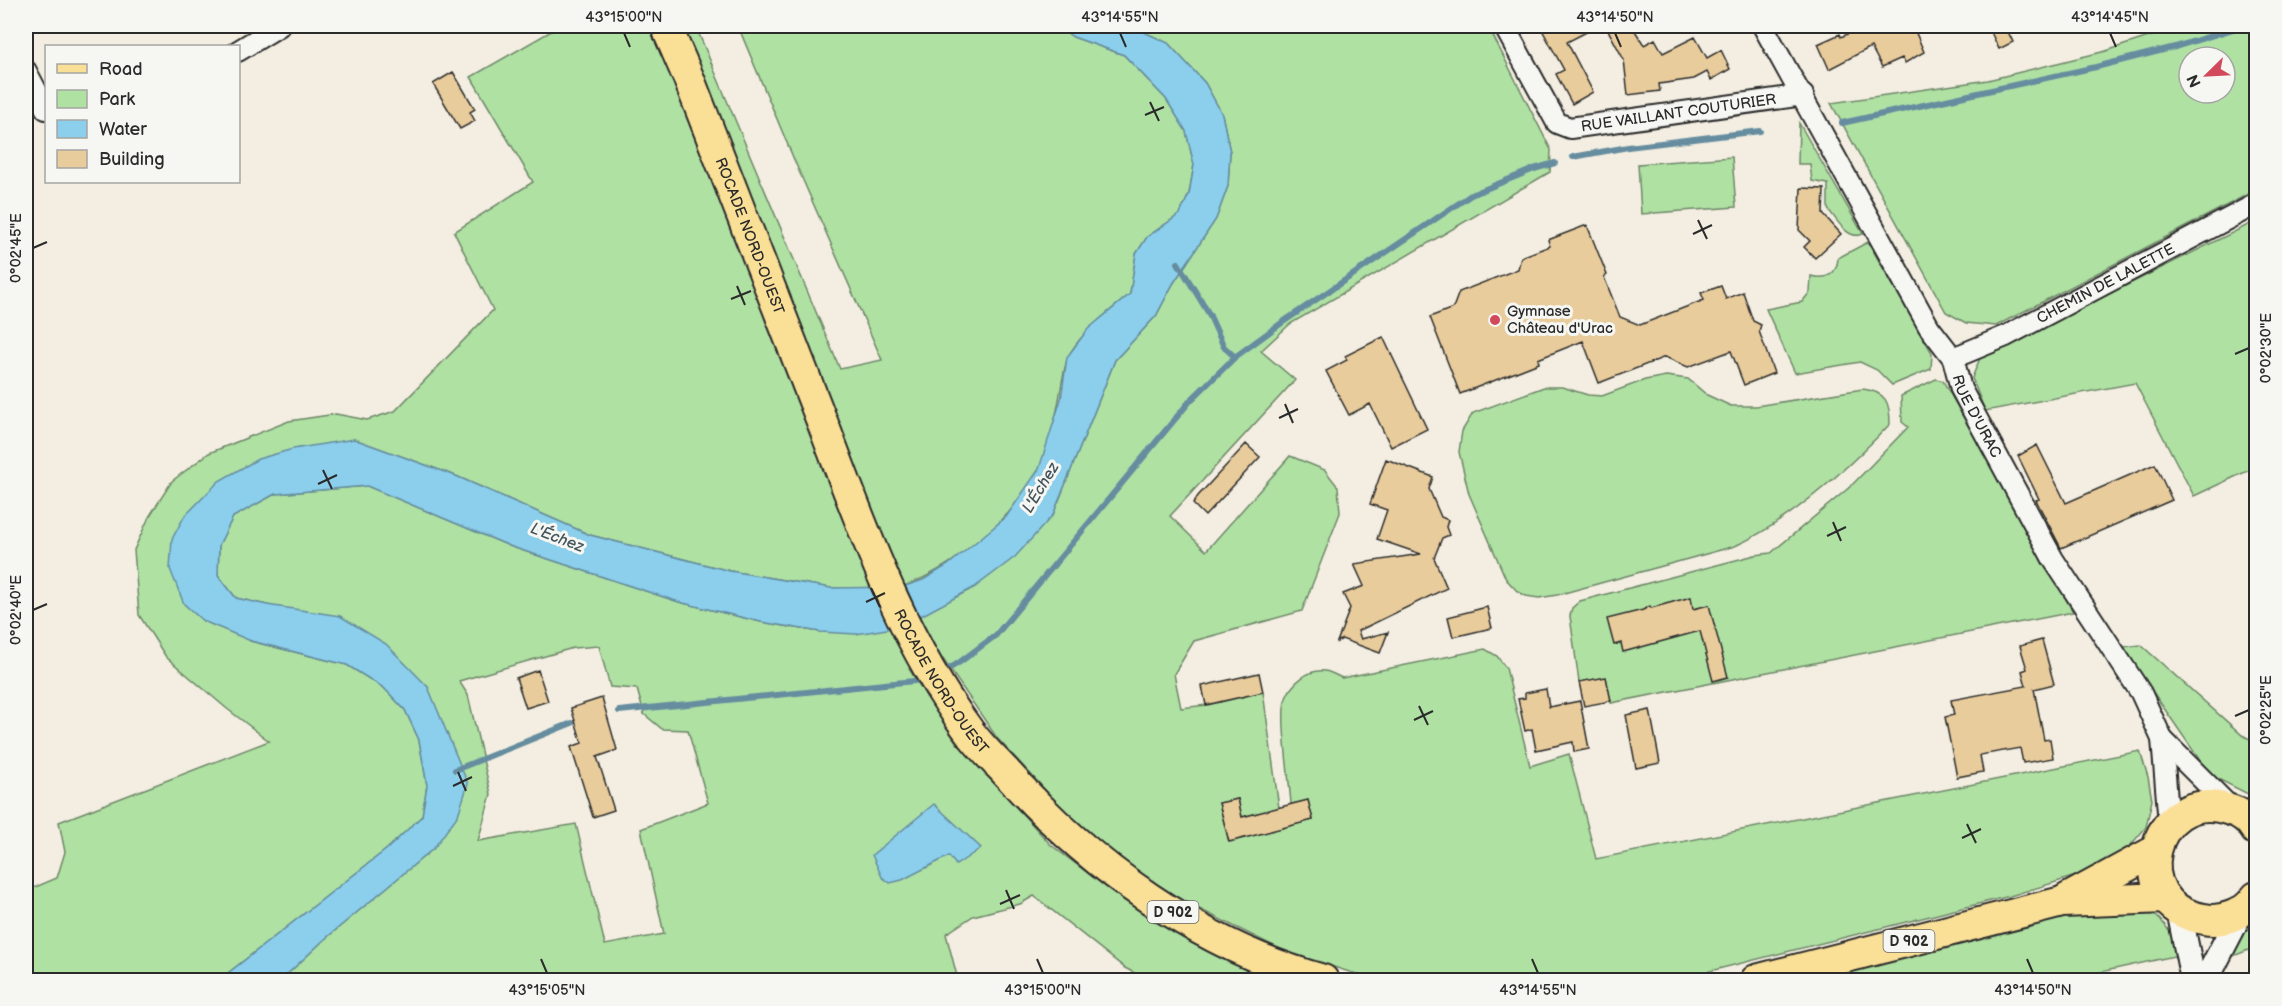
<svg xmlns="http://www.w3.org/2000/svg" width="2282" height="1006" font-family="'Balsamiq Sans',sans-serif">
  <rect width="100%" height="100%" fill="#f3eee1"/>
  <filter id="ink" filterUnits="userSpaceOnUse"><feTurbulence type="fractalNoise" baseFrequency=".0167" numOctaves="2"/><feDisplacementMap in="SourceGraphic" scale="12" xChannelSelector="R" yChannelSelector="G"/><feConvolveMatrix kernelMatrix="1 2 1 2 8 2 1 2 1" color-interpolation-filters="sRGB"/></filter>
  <g filter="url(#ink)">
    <!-- green -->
    <path fill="#afe1a3" stroke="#6d8667" stroke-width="1.5" fill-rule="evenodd" d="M 560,26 L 648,26 L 674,81 L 873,588 L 831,588 L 730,571 L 590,535 L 456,476 L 354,439 L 184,517 L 250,641 L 347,665 L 384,688 L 405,710 L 419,740 L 427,785 L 422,816 L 387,849 L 219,980 L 26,980 L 26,891 L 57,878 L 65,852 L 59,822 L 269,741 L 226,708 L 166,657 L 139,615 L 134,550 L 149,517 L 172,481 L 209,453 L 289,421 L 336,414 L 367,420 L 395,411 L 493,310 L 454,232 L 533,182 L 471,77 Z
      M 678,26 L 707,26 L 699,34 L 840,369 L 882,360 L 795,162 L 738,26 L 1058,26 L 1073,37 L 1124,55 L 1166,99 L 1186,131 L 1194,165 L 1189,194 L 1180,214 L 1147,237 L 1136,254 L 1130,294 C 1108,313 1083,330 1069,355 C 1063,365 1060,402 1055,418 C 1050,434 1047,455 1039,470 C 1011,521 956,567 902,587 Z
      M 1131,26 L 1488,26 L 1551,150 L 1550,172 L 1290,324 L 1263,349 L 1261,351 L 1295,380 L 1170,516 L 1206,551 L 1290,456 L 1325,470 L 1338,487 L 1340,513 L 1302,611 L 1194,641 L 1174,674 L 1181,708 L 1207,705 L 1263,692 L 1279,808 L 1242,817 L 1238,799 L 1219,803 L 1229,841 L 1313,820 L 1308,801 L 1291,804 C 1290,784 1279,713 1286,698 C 1292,683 1308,669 1325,671 C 1331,672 1337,676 1342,678 L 1485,649 L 1497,656 L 1506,668 L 1530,766 L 1569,754 L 1596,859 L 2140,751 L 2148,777 L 2152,800 L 2146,827 L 2115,864 L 2010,896 L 1674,980 L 1375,980 L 1286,952 L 1171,895 L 1090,838 L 997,738 L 943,659 L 909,669 L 956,742 L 1051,845 L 1106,887 L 1175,933 L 1235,963 L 1286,980 L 1148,980 L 1125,968 L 1034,896 L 1020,904 L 973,916 L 946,934 L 958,980 L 281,980 L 325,939 L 434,848 L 428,687 L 267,605 L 236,598 L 218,575 L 219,545 L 233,517 L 275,494 L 367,486 L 512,547 L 679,602 L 761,622 L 820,632 L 1053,515 L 1115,360 L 1156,316 L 1173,284 L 1216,219 L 1228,186 L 1230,152 L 1222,114 L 1205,83 L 1168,43 ZM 599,646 L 610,687 L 637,689 L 644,714 L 662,729 L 688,730 L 708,803 L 641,829 L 664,934 L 605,945 L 576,824 L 478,841 L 491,794 L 468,695 L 459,681 L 573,648 Z
      M 2182,26 L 2256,26 L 2256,190 L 1996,326 L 1966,323 L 1946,312 L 1831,103 L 1988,80 L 2106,51 ZM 2189,57 L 2225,57 L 2225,93 L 2189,93 Z
      M 1799,123 L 1863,234 C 1848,241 1837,220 1828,209 L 1828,184 L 1812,181 L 1810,164 L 1798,164 Z
      M 1732,157 L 1736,207 L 1641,214 L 1638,164 Z
      M 2256,221 L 2256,467 L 2194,496 L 2135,383 L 1985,411 L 1972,378 L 1980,358 Z
      M 1868,242 L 1932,353 L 1931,369 L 1892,385 L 1877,370 L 1860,362 L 1795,373 L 1766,309 L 1802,302 L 1810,292 L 1811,276 C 1826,280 1837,275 1838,258 Z
      M 1666,376 L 1688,379 L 1707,395 L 1731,406 L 1756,406 L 1863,389 C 1886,392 1890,402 1890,424 C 1848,468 1790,521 1735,546 L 1557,595 L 1539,598 L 1526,596 L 1517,591 L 1506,579 L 1469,494 L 1459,452 L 1462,431 L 1473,413 L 1544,387 L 1562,387 L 1588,395 L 1602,396 L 1645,380 Z
      M 1936,379 L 1943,381 L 2073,612 L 1611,703 L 1606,677 L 1579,682 L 1570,616 L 1572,608 L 1580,601 L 1755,555 L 1771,553 L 1851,486 L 1908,427 L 1902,422 L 1901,396 Z
      M 2141,645 L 2242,735 L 2256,742 L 2256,798 L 2210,775 L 2122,647 Z
      M 2150,911 C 2168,925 2172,934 2179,955 L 2064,980 L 1813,980 L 2060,915 Z
      M 2256,918 L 2256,947 L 2231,957 L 2249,926 Z"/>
    <!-- water -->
    <path fill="#8bcfec" stroke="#658d9f" stroke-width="1.5" d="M 1058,26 L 1131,26 L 1168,43 L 1205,83 L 1222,114 L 1230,152 L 1228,186 L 1216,219 L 1173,284 L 1156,316 L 1115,360 L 1053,515 L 1015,557 L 975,587 L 917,618 L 887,629 L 856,634 L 820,632 L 761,622 L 679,602 L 512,547 L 367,486 L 275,494 L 233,517 L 219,545 L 218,575 L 236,598 L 267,605 L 340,616 L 386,644 L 428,687 L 468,784 L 458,815 L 434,848 L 325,939 L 281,980 L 219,980 L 387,849 L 422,816 L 427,785 L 419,740 L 405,710 L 384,688 L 347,665 L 251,641 L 203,621 L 184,604 L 170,569 L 172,539 L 184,517 L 219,481 L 258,459 L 293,449 L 354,439 L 456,476 L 590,535 L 730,571 L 831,588 L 902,587 L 923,580 L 948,565 L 1006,517 L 1039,469 L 1061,399 L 1067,357 L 1088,329 L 1130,294 L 1136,254 L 1147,237 L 1180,214 L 1189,194 L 1194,165 L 1186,131 L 1166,99 L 1124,55 L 1073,37 Z
      M 934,804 L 981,848 L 956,865 L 949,856 L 902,880 L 890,883 L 882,877 L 872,855 Z"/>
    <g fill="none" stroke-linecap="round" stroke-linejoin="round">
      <!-- stream -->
      <path stroke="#658d9f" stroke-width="6" d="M 1842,123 L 2096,67 L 2175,47 L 2243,26
        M 1573,157 L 1628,147 L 1760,131
        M 1178,263 L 1209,314 L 1224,347 L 1235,357
        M 942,673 L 960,662 L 996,635 L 1190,401 L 1235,357 L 1283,322 L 1471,195 L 1534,169 L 1555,163
        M 619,711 L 924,680
        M 455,770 L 572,723"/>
    </g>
    <!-- building -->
    <path fill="#e9cc9c" stroke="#2b2b2b" stroke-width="1.5" d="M 1540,26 L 1598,26 L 1567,42 L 1593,92 L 1572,104 L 1556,74 L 1564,70 Z
      M 1617,26 L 1632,26 L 1644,45 L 1655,39 L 1663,53 L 1695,37 L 1707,58 L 1721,50 L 1730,69 L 1711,80 L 1707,72 L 1694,79 L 1659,84 L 1660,91 L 1628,95 L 1624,60 L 1608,30 Z
      M 1865,26 L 1913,26 L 1924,52 L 1905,63 L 1902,58 L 1882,67 L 1871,47 L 1829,69 L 1818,44 L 1840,34 L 1841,37 Z
      M 1988,26 L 2005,26 L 2013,42 L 1999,49 Z
      M 453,72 L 475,109 L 470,112 L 475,121 L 460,129 L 433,84 Z
      M 1801,188 L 1824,189 L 1823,214 L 1841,234 L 1815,258 L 1804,247 L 1810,241 L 1799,230 Z
      M 1587,225 L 1607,275 L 1604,277 L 1620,317 L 1640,325 L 1704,300 L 1701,293 L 1721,286 L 1726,299 L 1743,292 L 1753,321 L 1761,325 L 1759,331 L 1774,373 L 1744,385 L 1731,351 L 1688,367 L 1665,357 L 1599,383 L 1583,341 L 1538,359 L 1539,363 L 1460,394 L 1430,317 L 1453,308 L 1459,292 L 1518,269 L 1521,257 L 1550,246 L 1548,240 Z
      M 1383,337 L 1427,429 L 1391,447 L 1370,404 L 1349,415 L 1326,371 L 1347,360 L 1345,356 Z
      M 1246,444 L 1260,457 L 1205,516 L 1193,504 L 1198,496 Z
      M 2037,445 L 2066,503 L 2155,464 L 2172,500 L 2061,548 L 2036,500 L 2039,499 L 2018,456 Z
      M 1386,459 L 1433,477 L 1429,489 L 1441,517 L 1448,520 L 1446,527 L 1449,535 L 1442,538 L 1434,558 L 1447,588 L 1358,631 L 1361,639 L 1388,632 L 1380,653 L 1342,639 L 1337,642 L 1350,608 L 1343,594 L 1364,586 L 1354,564 L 1421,554 L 1377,539 L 1387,510 L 1370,504 Z
      M 1691,597 L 1693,609 L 1709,605 L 1728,677 L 1713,681 L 1700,631 L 1623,652 L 1621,643 L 1614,645 L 1607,619 L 1643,610 L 1650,606 L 1651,608 Z
      M 1487,607 L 1492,628 L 1453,637 L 1448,617 Z
      M 2042,640 L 2054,684 L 2034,689 L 2044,740 L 2050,739 L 2053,758 L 2023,763 L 2020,748 L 1980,755 L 1983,772 L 1957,777 L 1945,717 L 1954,715 L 1951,700 L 2026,686 L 2022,671 L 2027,669 L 2020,646 Z
      M 538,670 L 548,701 L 526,708 L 516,678 Z
      M 1259,673 L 1263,692 L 1206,705 L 1202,686 Z
      M 1606,677 L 1611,701 L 1584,706 L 1579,682 Z
      M 1546,689 L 1549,707 L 1580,701 L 1589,749 L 1574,752 L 1573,742 L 1536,750 L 1532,729 L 1525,731 L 1518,699 L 1525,698 L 1525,693 Z
      M 602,698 L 617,750 L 597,757 L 614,810 L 593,817 L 571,747 L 582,743 L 571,708 Z
      M 1650,710 L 1660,763 L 1636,768 L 1626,715 Z
      M 1238,799 L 1242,817 L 1308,800 L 1313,820 L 1229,842 L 1219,803 Z"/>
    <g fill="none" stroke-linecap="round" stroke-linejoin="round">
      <!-- minor casing -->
      <g stroke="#2b2b2b" stroke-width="24">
        <g id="minor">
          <path id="s1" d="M 1504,26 L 1557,123 L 1570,128 L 1803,95"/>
          <path id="s2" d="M 1763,26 L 1929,327 L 1953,358 L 1961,389 L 2053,559 L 2141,693 L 2162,739 L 2169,824"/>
          <path d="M 238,51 L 279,26"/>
          <path d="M 26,71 L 46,109"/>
          <path id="s3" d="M 1953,358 L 2006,336 L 2256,204"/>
          <path d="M 2162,739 L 2234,811"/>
        </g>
      </g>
      <!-- tertiary casing -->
      <g stroke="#2b2b2b" stroke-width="28">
        <path id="tertiary" d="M 2179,910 L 2193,980
          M 2206,980 L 2241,912"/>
      </g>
      <!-- primary casing -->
      <g stroke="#2b2b2b" stroke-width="34">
        <g id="primary">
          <path id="s4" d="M 666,26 L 689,79 C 734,194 778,309 823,424 C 863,529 902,640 969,731 C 979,745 992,758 1004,770 C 1088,865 1200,946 1323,980"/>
          <path d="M 2256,830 C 2250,819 2239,812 2227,809 C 2151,786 2122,906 2204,919 C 2223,923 2246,913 2256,897"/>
          <path d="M 2067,899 L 2155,851"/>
          <path d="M 1756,980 L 2062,902 L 2166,898"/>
        </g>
      </g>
      <!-- minor -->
      <use href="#minor" stroke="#f6f6f2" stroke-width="20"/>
      <!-- tertiary -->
      <use href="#tertiary" stroke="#f6f6f2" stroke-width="24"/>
      <!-- primary -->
      <use href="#primary" stroke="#fadf96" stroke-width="30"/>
    </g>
  </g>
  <!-- ticks -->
  <path fill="none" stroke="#2b2b2b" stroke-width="2" d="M 624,33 L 630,47M 1120,33 L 1126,47M 1615,33 L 1621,47M 2110,33 L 2116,47M 1150,102 L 1159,121M 1145,115 L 1164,107M 1698,220 L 1707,239M 1693,234 L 1712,225M 33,248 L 47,242M 737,286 L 745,305M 731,299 L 751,291M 2235,354 L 2249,348M 1285,404 L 1293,423M 1279,418 L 1298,409M 323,470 L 332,489M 318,484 L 337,475M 1833,522 L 1841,541M 1827,536 L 1846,527M 871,588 L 880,607M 866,602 L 885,593M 33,610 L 47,604M 1419,706 L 1428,725M 2235,716 L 2249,710M 1414,720 L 1433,711M 458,772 L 466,791M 453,786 L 472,777M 1967,824 L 1976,843M 1962,838 L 1981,829M 1006,890 L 1014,909M 1000,904 L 1020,895M 541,959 L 547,973M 1037,959 L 1043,973M 1532,959 L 1538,973M 2027,959 L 2033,973"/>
  <!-- markers -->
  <circle fill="#d1495b" stroke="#f6f6f2" stroke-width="2" cx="1495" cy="320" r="6"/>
  <g text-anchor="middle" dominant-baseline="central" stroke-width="6" stroke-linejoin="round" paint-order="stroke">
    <!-- shield labels -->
    <g fill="#f6f6f2" stroke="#686867" stroke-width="1.5">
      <rect x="1147.5" y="901" width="51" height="22" rx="4.5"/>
      <rect x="1883.5" y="930" width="51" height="22" rx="4.5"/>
    </g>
    <g font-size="14" font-weight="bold" fill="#2b2b2b">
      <text x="1173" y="912">D 902</text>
      <text x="1909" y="941">D 902</text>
    </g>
    <!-- street labels -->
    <g font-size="15" fill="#2b2b2b" stroke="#f6f6f2">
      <text stroke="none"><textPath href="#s1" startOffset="234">RUE VAILLANT COUTURIER</textPath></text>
      <text stroke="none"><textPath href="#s4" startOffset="226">ROCADE NORD-OUEST</textPath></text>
      <text stroke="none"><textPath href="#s3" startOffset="170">CHEMIN DE LALETTE</textPath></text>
      <text stroke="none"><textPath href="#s2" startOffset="446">RUE D'URAC</textPath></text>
      <text stroke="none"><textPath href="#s4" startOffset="712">ROCADE NORD-OUEST</textPath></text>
    </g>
    <!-- poi labels -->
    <g font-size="15" fill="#2b2b2b" stroke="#f6f6f2" text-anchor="start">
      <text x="1507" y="311">Gymnase<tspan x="1507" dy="17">Château d'Urac</tspan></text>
    </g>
    <!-- water labels -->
    <g font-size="16" font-style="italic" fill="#43545b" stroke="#f6f6f2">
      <text transform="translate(1041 488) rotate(-59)">L'Échez</text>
      <text transform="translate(557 538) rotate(21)">L'Échez</text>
    </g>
  </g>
  <!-- margin -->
  <rect width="2282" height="1006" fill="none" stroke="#f6f6f2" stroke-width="66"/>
  <!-- legend -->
  <rect x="45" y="45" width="195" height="138" fill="#f6f6f2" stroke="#a5a5a2" stroke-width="1.5"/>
  <rect x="57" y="64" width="30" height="9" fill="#fadf96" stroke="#a5a5a2" stroke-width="1.5"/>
  <text x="99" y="75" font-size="18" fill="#2b2b2b">Road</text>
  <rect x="57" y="90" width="30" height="18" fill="#afe1a3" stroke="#a5a5a2" stroke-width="1.5"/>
  <text x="99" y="105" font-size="18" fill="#2b2b2b">Park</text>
  <rect x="57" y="120" width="30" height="18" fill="#8bcfec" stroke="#a5a5a2" stroke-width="1.5"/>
  <text x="99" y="135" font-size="18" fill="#2b2b2b">Water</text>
  <rect x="57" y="150" width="30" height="18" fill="#e9cc9c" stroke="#a5a5a2" stroke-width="1.5"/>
  <text x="99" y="165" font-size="18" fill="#2b2b2b">Building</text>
  <!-- north arrow -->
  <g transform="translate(2207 75) rotate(246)"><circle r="28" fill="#f6f6f2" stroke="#a5a5a2" stroke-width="1.5"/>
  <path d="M0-4.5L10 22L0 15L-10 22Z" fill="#d1495b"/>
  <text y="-9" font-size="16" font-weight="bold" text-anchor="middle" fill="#2b2b2b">N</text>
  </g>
  <rect x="33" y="33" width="2216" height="940" fill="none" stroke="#2b2b2b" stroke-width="2"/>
  <g font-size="15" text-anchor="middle" fill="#2b2b2b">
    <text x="624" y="22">43°15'00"N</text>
    <text x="1120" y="22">43°14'55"N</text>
    <text x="1615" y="22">43°14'50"N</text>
    <text x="2110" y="22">43°14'45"N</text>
    <text transform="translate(16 248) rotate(-90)" y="5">0°02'45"E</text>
    <text transform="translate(2266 348) rotate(-90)" y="5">0°02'30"E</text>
    <text transform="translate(16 610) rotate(-90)" y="5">0°02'40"E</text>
    <text transform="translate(2266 710) rotate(-90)" y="5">0°02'25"E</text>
    <text x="547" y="995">43°15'05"N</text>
    <text x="1043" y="995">43°15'00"N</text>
    <text x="1538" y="995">43°14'55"N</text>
    <text x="2033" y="995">43°14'50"N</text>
  </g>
</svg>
